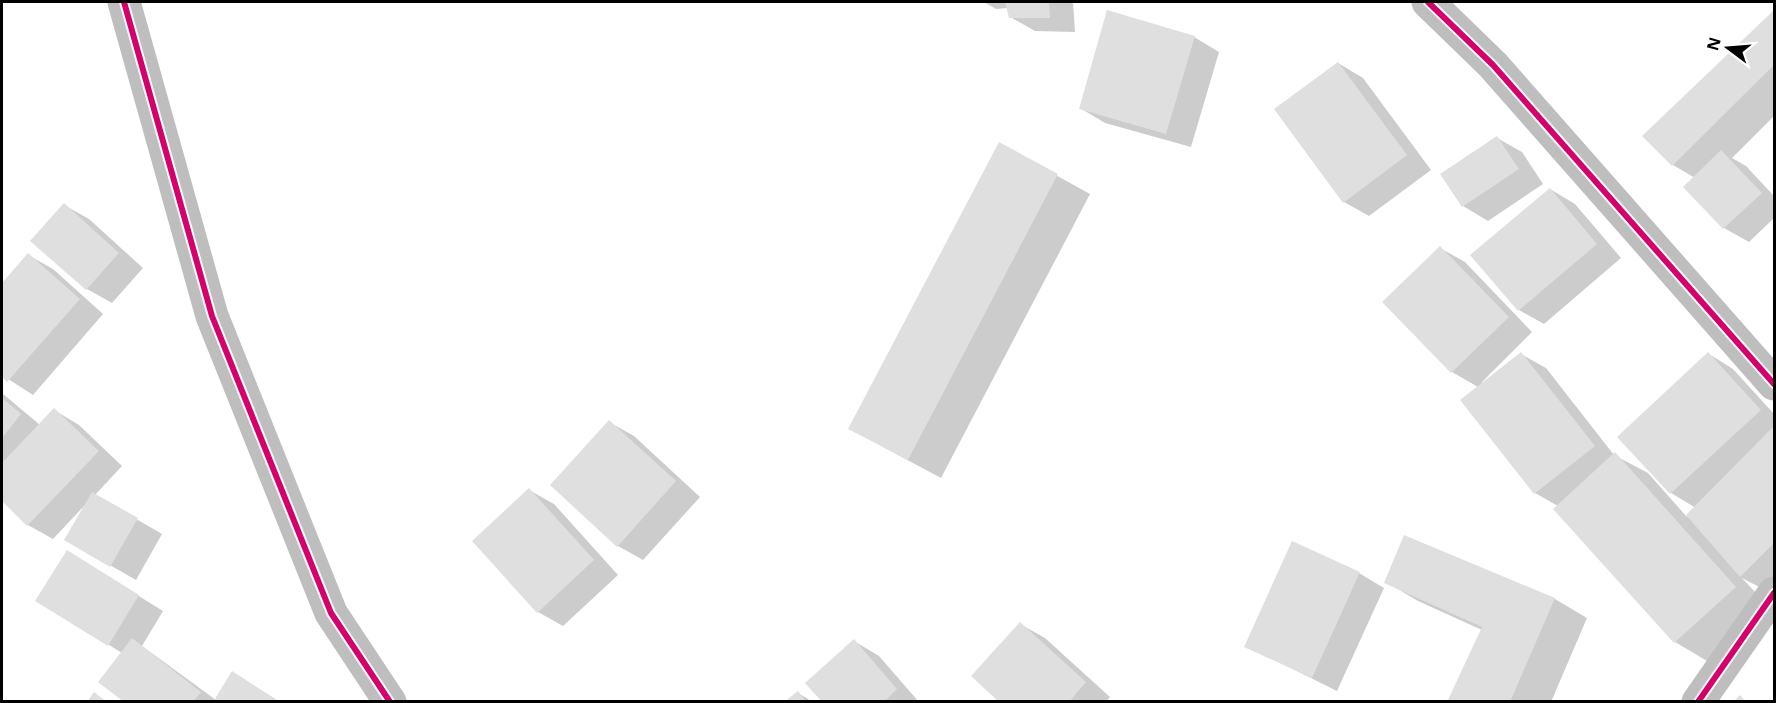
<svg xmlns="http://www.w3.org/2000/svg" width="1776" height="703" font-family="'Noto Sans',sans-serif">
  <rect width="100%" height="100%" fill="#fff"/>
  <!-- shadow -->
  <path fill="#0003" d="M 984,2 L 1073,2 L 1075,32 L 1035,31 L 1010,17 L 1008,8 L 996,9 Z
    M 1774,12 L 1774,116 L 1732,158 L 1746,166 L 1774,196 L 1774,218 L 1749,242 L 1724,228 L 1695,178 L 1673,165 L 1645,136 Z
    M 1194,37 L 1219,52 L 1191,147 L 1105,123 L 1080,108 Z
    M 1338,63 L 1363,78 L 1431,170 L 1369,216 L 1344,202 Z
    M 1497,138 L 1522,152 L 1543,184 L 1488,221 L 1463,206 Z
    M 1000,144 L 1090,194 L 941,478 L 883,447 Z
    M 1550,189 L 1575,204 L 1621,258 L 1544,324 L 1519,310 Z
    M 64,205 L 89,219 L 143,268 L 112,303 L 87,289 L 32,241 Z
    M 1440,248 L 1465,262 L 1532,332 L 1482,382 L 1483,384 L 1521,354 L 1546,368 L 1614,455 L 1648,473 L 1687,517 L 1696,508 L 1671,493 L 1619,437 L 1709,354 L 1733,369 L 1774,414 L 1774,581 L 1765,590 L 1742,578 L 1768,606 L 1707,661 L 1675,642 L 1558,506 L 1535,493 L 1478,387 L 1452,372 L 1385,302 Z
    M 28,255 L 53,269 L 103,314 L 33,395 L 2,375 L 2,285 Z
    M 2,393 L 40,425 L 54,410 L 79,425 L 122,466 L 95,495 L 162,534 L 136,580 L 66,540 L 84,506 L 53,539 L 28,525 L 2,499 Z
    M 609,422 L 634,436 L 700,497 L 643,560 L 618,546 Z
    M 529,490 L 554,504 L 618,575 L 563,626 L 538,612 Z
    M 1405,537 L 1555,599 L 1587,618 L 1551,702 L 1448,702 L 1482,630 L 1418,601 L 1386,582 Z
    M 92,567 L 163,611 L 142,646 L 216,700 L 233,673 L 280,702 L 126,702 L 122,653 L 37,600 Z
    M 1359,573 L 1384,588 L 1337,691 L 1246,646 Z
    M 1020,624 L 1045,638 L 1110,697 L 1106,702 L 1001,702 Z
    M 854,641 L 879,656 L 919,702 L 824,702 Z
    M 798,693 L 813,702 L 787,702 Z"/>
  <!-- building -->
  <path fill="#dfdfdf" d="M 1005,2 L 1049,2 L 1050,18 L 1009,18 Z
    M 1107,10 L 1195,36 L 1166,134 L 1079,109 Z
    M 1774,10 L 1774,65 L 1672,166 L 1642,136 Z
    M 1338,62 L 1407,155 L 1343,203 L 1274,109 Z
    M 1497,136 L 1519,169 L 1462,207 L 1440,174 Z
    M 999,142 L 1058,174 L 908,460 L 848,429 Z
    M 1721,150 L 1762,193 L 1723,229 L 1683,187 Z
    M 1550,188 L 1597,244 L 1518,311 L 1470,255 Z
    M 64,203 L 119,253 L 86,290 L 30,241 Z
    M 1440,246 L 1509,317 L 1451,373 L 1382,302 Z
    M 28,253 L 80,299 L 7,382 L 2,377 L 2,283 Z
    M 1521,352 L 1595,446 L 1534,494 L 1460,400 Z
    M 1708,352 L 1761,410 L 1670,494 L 1617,437 Z
    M 2,398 L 21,414 L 2,438 Z
    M 54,408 L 99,451 L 27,526 L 2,501 L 2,463 Z
    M 609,420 L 676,481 L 617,547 L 550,485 Z
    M 1772,428 L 1774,431 L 1774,543 L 1740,577 L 1686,515 Z
    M 1615,452 L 1736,587 L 1674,643 L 1553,509 Z
    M 529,488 L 594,560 L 537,613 L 472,541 Z
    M 92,492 L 138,518 L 110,567 L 64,540 Z
    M 1404,535 L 1555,598 L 1510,702 L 1447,702 L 1482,627 L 1384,583 Z
    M 1292,541 L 1360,572 L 1312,678 L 1244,647 Z
    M 67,550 L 139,595 L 108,646 L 35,601 Z
    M 1020,622 L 1086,682 L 1069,702 L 999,702 L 971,676 Z
    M 132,638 L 201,692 L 193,702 L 124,702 L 98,682 Z
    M 854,639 L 897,689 L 884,702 L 822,702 L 805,683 Z
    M 232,671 L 280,702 L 213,702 Z
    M 798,691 L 806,702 L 784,702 Z
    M 94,692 L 107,702 L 87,702 Z
    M 1740,695 L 1746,702 L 1733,702 Z"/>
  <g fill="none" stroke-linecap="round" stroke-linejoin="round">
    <!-- street -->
    <path stroke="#bebebe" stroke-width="33" d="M 124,2 L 212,316 L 331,613 L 390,702
      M 1428,2 L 1493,65 L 1774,384
      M 1698,702 L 1774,593"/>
    <!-- cycleway casing -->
    <g stroke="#fff" stroke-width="10">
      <path id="cycleway" d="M 124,2 L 212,316 L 331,613 L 390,702
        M 1428,2 L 1493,65 L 1774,384
        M 1698,702 L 1774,593"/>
    </g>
    <!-- cycleway -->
    <use href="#cycleway" stroke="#d6006c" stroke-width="6"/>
  </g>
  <!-- border -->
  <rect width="1776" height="703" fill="none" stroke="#000000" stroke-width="6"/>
  <!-- north arrow -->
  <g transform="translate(1728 48) rotate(286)" stroke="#ffffff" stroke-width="4.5" paint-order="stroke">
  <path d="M0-4.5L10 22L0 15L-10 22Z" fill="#000000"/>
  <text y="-9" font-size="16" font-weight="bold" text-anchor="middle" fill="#000000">N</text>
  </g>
</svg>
